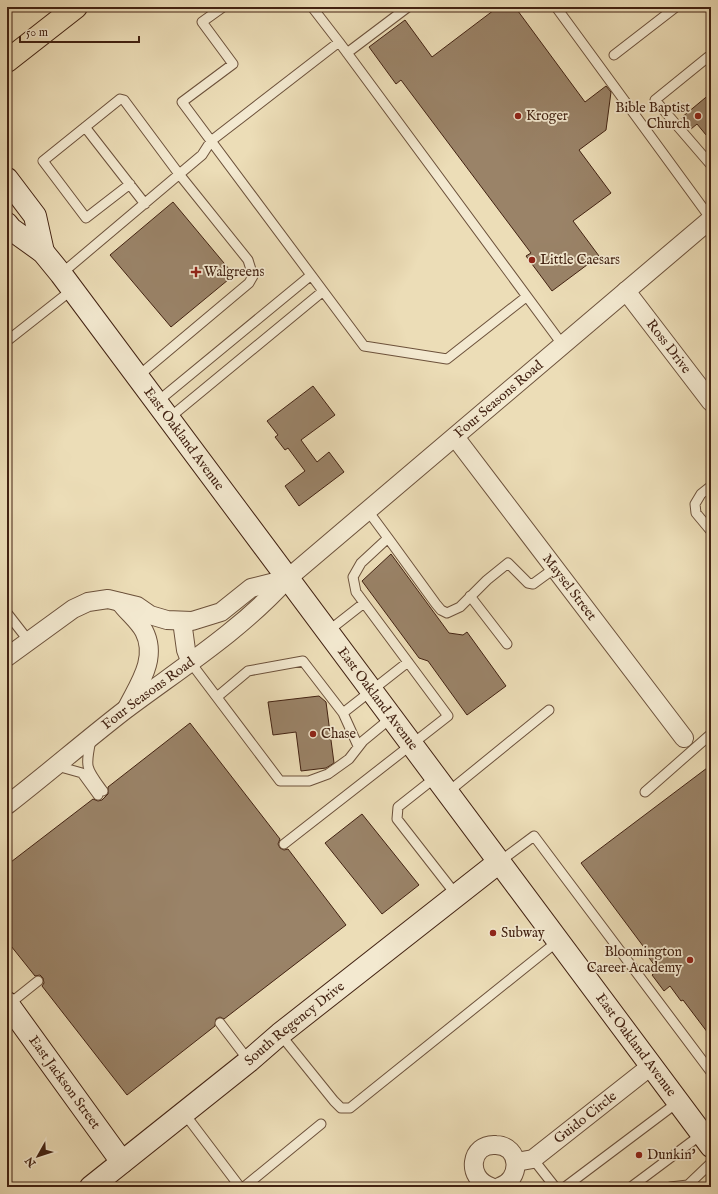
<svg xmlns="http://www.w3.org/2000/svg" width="718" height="1194" font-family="'IM FELL English',serif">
  <rect width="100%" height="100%" fill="#ecddb7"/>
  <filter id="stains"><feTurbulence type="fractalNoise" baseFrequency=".005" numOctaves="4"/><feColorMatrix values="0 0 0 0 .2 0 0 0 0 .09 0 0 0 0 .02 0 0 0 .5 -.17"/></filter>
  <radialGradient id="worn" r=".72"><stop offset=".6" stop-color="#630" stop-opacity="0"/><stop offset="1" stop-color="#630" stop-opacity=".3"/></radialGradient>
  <!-- building -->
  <path fill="#9a8368" stroke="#422212" d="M 498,7 L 515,7 L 585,102 L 606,86 L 611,92 L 606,130 L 579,150 L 611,193 L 573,221 L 599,256 L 552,291 L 526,256 L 531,253 L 401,80 L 396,84 L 369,47 L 405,20 L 432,57 Z
    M 711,93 L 711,141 L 697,124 L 691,129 L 681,118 Z
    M 173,202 L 234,275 L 171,327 L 110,255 Z
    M 313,386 L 335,415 L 301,440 L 317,462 L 329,452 L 344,472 L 299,506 L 285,486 L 305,471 L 288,448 L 285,450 L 275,437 L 278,435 L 267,421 Z
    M 391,554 L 449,633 L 463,635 L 467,632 L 506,686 L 467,715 L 428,661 L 419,658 L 362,581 Z
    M 319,696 L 326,702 L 334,763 L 326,768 L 301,771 L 296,732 L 273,735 L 268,702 Z
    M 190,723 L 280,839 L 278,844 L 280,848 L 284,850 L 288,849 L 346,925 L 224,1019 L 220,1017 L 216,1019 L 215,1026 L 127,1095 L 42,986 L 44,983 L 43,978 L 40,975 L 35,976 L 7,941 L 7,865 L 93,799 L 98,801 L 102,800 L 108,794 L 108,787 Z
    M 711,765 L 711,1037 L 683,1000 L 681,1001 L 670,986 L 664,991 L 652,975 L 658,970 L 647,955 L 649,954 L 581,863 Z
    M 362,814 L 419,885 L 382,914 L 325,843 Z"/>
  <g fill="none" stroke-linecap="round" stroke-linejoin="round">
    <!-- lane casing -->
    <g stroke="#6c513b" stroke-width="11">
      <path id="lane" d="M 223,7 L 202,22 L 233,64 L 182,102 L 364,346 L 447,359 L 526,297
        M 312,7 L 339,42
        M 556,7 L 711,219
        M 347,53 L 408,7
        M 614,55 L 676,7
        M 711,62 L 708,57 L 655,100 L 711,165
        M 85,127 L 145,204
        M 130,184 L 86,218 L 43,161 L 120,99 L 124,100 L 179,174 L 248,260 L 253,276 L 249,283 L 137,377
        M 61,274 L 202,155 L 211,141 L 339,42 L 562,344
        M 7,341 L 73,289
        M 157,402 L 310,276
        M 168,419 L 322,292
        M 711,486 L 701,494 L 695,504 L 696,513 L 711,531
        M 388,538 L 436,604 L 441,610 L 447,613 L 460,607 L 487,580 L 508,563 L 528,583 L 533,584 L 555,568
        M 470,596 L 507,644
        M 7,613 L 28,640
        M 327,632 L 364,603
        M 191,663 L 280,781 L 309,781 L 328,774 L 349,759 L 363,741 L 391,718
        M 217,697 L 248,671 L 303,661 L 343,713 L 358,746
        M 343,713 L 408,662
        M 91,740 C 85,768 86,768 103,791
        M 57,766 L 82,773 L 98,795
        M 436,777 L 398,807 L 397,819 L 457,896
        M 448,792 L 549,710
        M 645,792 L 711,734
        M 284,844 L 448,716 L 356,592 L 353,577 L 361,563 L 388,538 L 368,511
        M 499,862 L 534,836 L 711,1072
        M 8,1005 L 38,981
        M 220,1023 L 249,1061
        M 280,1034 L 334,1101 L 341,1108 L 350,1108 L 558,941
        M 184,1113 L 240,1187
        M 533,1159 L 555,1187
        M 244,1187 L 321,1124
        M 565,1187 L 678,1102
        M 631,1187 L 702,1134
        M 670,1187 L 688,1185
        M 690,1187 L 688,1185 L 711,1163"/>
    </g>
    <!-- street casing -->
    <g stroke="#6c513b" stroke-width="20">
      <g id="street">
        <path id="s1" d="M 626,291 L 711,402"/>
        <path id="s2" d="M 455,437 L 684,738"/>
        <path d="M 120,602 C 127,612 138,620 144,631 C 158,658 139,684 127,708"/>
        <path d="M 182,621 L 186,650 L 191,663"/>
        <path d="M 7,657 L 73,609 L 88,602 L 108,599 L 137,606 L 150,615 L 167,620 L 192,621 L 221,612 L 251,588 L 287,579"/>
        <path id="s3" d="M 7,805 C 47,774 85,741 125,710 C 181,668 240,631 287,579 L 711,219"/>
        <path id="s4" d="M 516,1162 L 533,1159 L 651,1066"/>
        <path d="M 491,1187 C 465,1178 470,1143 496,1145 C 521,1146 522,1180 499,1187"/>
      </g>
    </g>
    <!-- secondary casing -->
    <g stroke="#422212" stroke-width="24">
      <g id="secondary">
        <path d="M 7,179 L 35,216 L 43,252"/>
        <path id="s5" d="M 7,224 L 11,229 L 43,252 L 61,274 L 711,1146"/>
        <path id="s6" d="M 7,1003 L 122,1162"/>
        <path id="s7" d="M 91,1187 L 249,1061 L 280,1034 L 499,862"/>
      </g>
    </g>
    <!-- highway casing -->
    <g stroke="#422212" stroke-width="24">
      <path id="highway" d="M 7,61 L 76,7"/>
    </g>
    <!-- lane -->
    <use href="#lane" stroke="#f3e9d0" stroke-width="9"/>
    <!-- street -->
    <use href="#street" stroke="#f3e9d0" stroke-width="18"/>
    <!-- secondary -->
    <use href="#secondary" stroke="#f3e9d0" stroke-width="22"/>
    <!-- highway -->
    <use href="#highway" stroke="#ecddb7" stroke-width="22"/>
  </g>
  <!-- markers -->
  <g fill="#8f2418" stroke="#f3e9d0" stroke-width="1.5">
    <circle cx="518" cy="116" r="4"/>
    <circle cx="698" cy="116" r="4"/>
    <circle cx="532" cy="260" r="4"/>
    <path d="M194 266h4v4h4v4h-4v4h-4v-4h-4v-4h4z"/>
    <circle cx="313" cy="734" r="4"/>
    <circle cx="493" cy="933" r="4"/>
    <circle cx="690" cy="960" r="4"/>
    <circle cx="639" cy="1155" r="4"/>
  </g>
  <g text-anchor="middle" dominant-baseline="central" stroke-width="3.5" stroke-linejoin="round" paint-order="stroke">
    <!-- poi labels -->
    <g font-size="14" fill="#422212" stroke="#f3e9d0" text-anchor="start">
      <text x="690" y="108" text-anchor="end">Bible Baptist<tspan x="690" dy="16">Church</tspan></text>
      <text x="526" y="116">Kroger</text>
      <text x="540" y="260">Little Caesars</text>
      <text x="204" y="272">Walgreens</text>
      <text x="321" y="734">Chase</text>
      <text x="501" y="933">Subway</text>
      <text x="682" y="952" text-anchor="end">Bloomington<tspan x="682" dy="16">Career Academy</tspan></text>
      <text x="647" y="1155">Dunkin'</text>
    </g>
    <!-- street labels -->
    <g font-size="14" fill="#422212" stroke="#f3e9d0">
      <text stroke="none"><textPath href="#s1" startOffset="70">Ross Drive</textPath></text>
      <text stroke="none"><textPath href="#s3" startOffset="638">Four Seasons Road</textPath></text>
      <text stroke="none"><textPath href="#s5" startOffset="280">East Oakland Avenue</textPath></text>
      <text stroke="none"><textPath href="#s2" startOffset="189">Maysel Street</textPath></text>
      <text stroke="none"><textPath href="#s3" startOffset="180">Four Seasons Road</textPath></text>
      <text stroke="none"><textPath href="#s5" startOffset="604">East Oakland Avenue</textPath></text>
      <text stroke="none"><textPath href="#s7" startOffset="261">South Regency Drive</textPath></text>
      <text stroke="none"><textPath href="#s5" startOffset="1036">East Oakland Avenue</textPath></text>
      <text stroke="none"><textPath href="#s6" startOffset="98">East Jackson Street</textPath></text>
      <text stroke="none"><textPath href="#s4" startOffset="84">Guido Circle</textPath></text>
    </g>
  </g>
  <!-- margin -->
  <rect width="718" height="1194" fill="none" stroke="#ecddb7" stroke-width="24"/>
  <rect x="8" y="8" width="702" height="1178" fill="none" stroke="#422212" stroke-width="2"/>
  <rect x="12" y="12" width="694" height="1170" fill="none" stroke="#422212"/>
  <!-- north arrow -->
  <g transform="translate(38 1156) rotate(231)" stroke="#f3e9d0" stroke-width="3" paint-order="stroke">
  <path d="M0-3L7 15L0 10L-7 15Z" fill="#422212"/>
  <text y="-6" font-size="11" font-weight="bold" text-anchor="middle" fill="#422212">N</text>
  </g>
  <!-- scale -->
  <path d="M20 36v6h119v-6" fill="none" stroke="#422212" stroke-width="2"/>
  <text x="26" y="36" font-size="12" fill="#422212" stroke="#f3e9d0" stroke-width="3" paint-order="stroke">50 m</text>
  <rect width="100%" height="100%" filter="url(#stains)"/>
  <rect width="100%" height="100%" fill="url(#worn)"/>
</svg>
